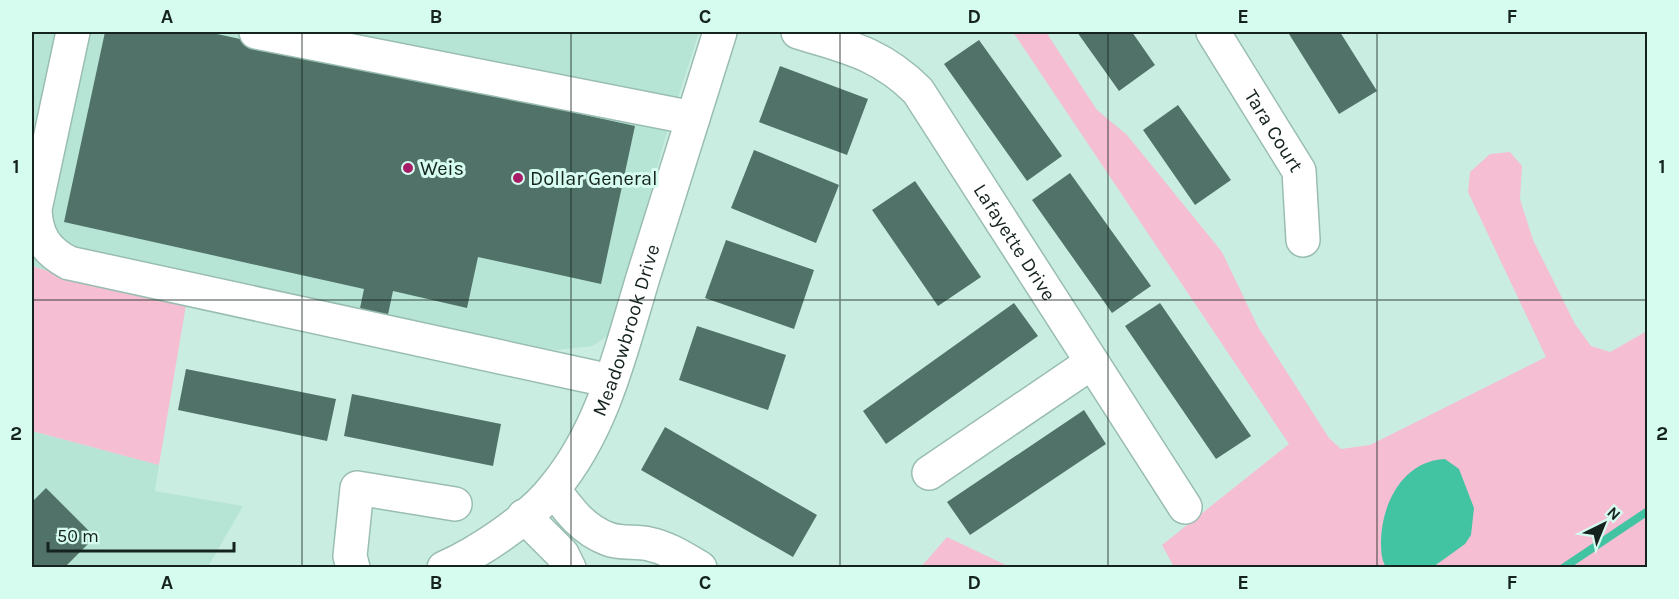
<svg xmlns="http://www.w3.org/2000/svg" width="1679" height="599" font-family="Karla,sans-serif">
  <rect width="100%" height="100%" fill="#c9eee1"/>
  <!-- built -->
  <path fill="#b7e5d5" d="M 32,32 L 699,32 L 665,139 L 612,333 L 592,346 L 558,350 L 97,286 L 32,266 Z
    M 32,431 L 159,465 L 155,491 L 243,506 L 208,567 L 32,567 Z"/>
  <!-- green -->
  <path fill="#f5bed3" d="M 1013,32 L 1046,32 L 1097,110 L 1127,135 L 1222,252 L 1258,327 L 1329,438 L 1341,449 L 1370,445 L 1546,357 L 1468,192 L 1470,172 L 1490,154 L 1510,152 L 1522,166 L 1520,199 L 1533,240 L 1575,324 L 1591,346 L 1610,352 L 1647,331 L 1647,567 L 1174,567 L 1162,545 L 1289,444 Z
    M 32,266 L 97,286 L 187,299 L 159,465 L 32,431 Z
    M 947,537 L 1010,567 L 921,567 Z"/>
  <!-- water -->
  <path fill="#42c4a3" d="M 1445,459 L 1459,469 L 1474,508 L 1471,535 L 1465,544 L 1433,567 L 1386,567 C 1381,560 1381,549 1381,540 C 1382,503 1403,461 1445,459 Z"/>
  <g fill="none" stroke-linecap="round" stroke-linejoin="round">
    <!-- stream -->
    <path stroke="#42c4a3" stroke-width="8" d="M 1563,568 L 1648,511"/>
  </g>
  <!-- building -->
  <path fill="#517268" d="M 105,32 L 208,32 L 635,126 L 601,284 L 478,257 L 467,308 L 393,291 L 387,319 L 359,313 L 364,289 L 64,222 Z
    M 1077,32 L 1132,32 L 1155,65 L 1119,91 Z
    M 1293,32 L 1340,32 L 1377,91 L 1339,114 L 1289,34 Z
    M 979,40 L 1062,156 L 1027,181 L 944,64 Z
    M 780,66 L 868,99 L 847,155 L 759,122 Z
    M 1178,105 L 1231,180 L 1195,205 L 1143,130 Z
    M 754,150 L 839,185 L 816,243 L 731,208 Z
    M 1070,173 L 1151,286 L 1112,313 L 1032,200 Z
    M 915,181 L 981,277 L 938,306 L 872,210 Z
    M 726,240 L 814,270 L 794,329 L 705,298 Z
    M 1014,303 L 1038,336 L 886,444 L 863,411 Z
    M 1160,303 L 1251,436 L 1216,459 L 1125,326 Z
    M 697,326 L 786,355 L 768,410 L 679,380 Z
    M 186,369 L 336,399 L 327,441 L 178,410 Z
    M 352,394 L 501,424 L 493,466 L 344,436 Z
    M 1084,410 L 1106,444 L 970,535 L 947,502 Z
    M 665,427 L 817,515 L 793,557 L 641,470 Z
    M 46,488 L 95,537 L 64,568 L 32,566 L 32,502 Z"/>
  <g fill="none" stroke-linecap="round" stroke-linejoin="round">
    <!-- minor casing -->
    <g stroke="#9abdb1" stroke-width="36">
      <g id="minor">
        <path d="M 73,32 L 35,209 C 36,236 46,251 69,263 L 611,381"/>
        <path d="M 256,32 L 693,118"/>
        <path id="s1" d="M 798,32 C 847,47 880,53 918,91 L 1185,507"/>
        <path id="s2" d="M 1213,32 L 1299,171 L 1303,240"/>
        <path d="M 929,473 L 1091,363"/>
        <path d="M 554,490 C 568,509 583,530 608,539 C 621,544 636,541 649,544 C 668,548 683,558 700,568"/>
        <path d="M 524,516 L 562,554 L 569,568"/>
        <path d="M 353,568 L 350,556 L 357,488 L 455,504"/>
        <path id="s3" d="M 444,568 C 478,553 531,518 554,488 C 605,427 622,345 645,271 C 670,191 695,111 720,32"/>
      </g>
    </g>
    <!-- minor -->
    <use href="#minor" stroke="#fff" stroke-width="33"/>
  </g>
  <!-- grid -->
  <path fill="none" stroke="#15231f" stroke-width="1.5" stroke-opacity="0.55" d="M 302,32 L 302,568M 571,32 L 571,568M 840,32 L 840,568M 1108,32 L 1108,568M 1377,32 L 1377,568M 32,300 L 1648,300"/>
  <!-- markers -->
  <g fill="#a51d66" stroke="#d6fbef" stroke-width="2">
    <circle cx="408" cy="168" r="6"/>
    <circle cx="518" cy="178" r="6"/>
  </g>
  <g text-anchor="middle" dominant-baseline="central" stroke-width="6" stroke-linejoin="round" paint-order="stroke">
    <!-- street labels -->
    <g font-size="20" fill="#15231f" stroke="#d6fbef">
      <text stroke="none"><textPath href="#s2" startOffset="116">Tara Court</textPath></text>
      <text stroke="none"><textPath href="#s1" startOffset="315">Lafayette Drive</textPath></text>
      <text stroke="none"><textPath href="#s3" startOffset="312">Meadowbrook Drive</textPath></text>
    </g>
    <!-- poi labels -->
    <g font-size="20" fill="#15231f" stroke="#d6fbef" text-anchor="start">
      <text x="420" y="168">Weis</text>
      <text x="530" y="178">Dollar General</text>
    </g>
  </g>
  <!-- border -->
  <rect width="1679" height="599" fill="none" stroke="#d6fbef" stroke-width="66"/>
  <!-- north arrow -->
  <g transform="translate(1604 524) rotate(43)" stroke="#d6fbef" stroke-width="4.5" paint-order="stroke">
  <path d="M0-4.5L10 22L0 15L-10 22Z" fill="#15231f"/>
  <text y="-9" font-size="16" font-weight="bold" text-anchor="middle" fill="#15231f">N</text>
  </g>
  <!-- scale -->
  <path d="M48 542v9h186v-9" fill="none" stroke="#15231f" stroke-width="3"/>
  <text x="57" y="542" font-size="18" fill="#15231f" stroke="#d6fbef" stroke-width="4.5" paint-order="stroke">50 m</text>
  <rect x="33" y="33" width="1613" height="533" fill="none" stroke="#15231f" stroke-width="2"/>
  <g font-size="20" text-anchor="middle" font-weight="bold" fill="#15231f">
    <text x="167" y="23">A</text>
    <text x="436" y="23">B</text>
    <text x="705" y="23">C</text>
    <text x="974" y="23">D</text>
    <text x="1243" y="23">E</text>
    <text x="1512" y="23">F</text>
    <text x="16" y="173">1</text>
    <text x="1662" y="173">1</text>
    <text x="16" y="440">2</text>
    <text x="1662" y="440">2</text>
    <text x="167" y="589">A</text>
    <text x="436" y="589">B</text>
    <text x="705" y="589">C</text>
    <text x="974" y="589">D</text>
    <text x="1243" y="589">E</text>
    <text x="1512" y="589">F</text>
  </g>
</svg>
